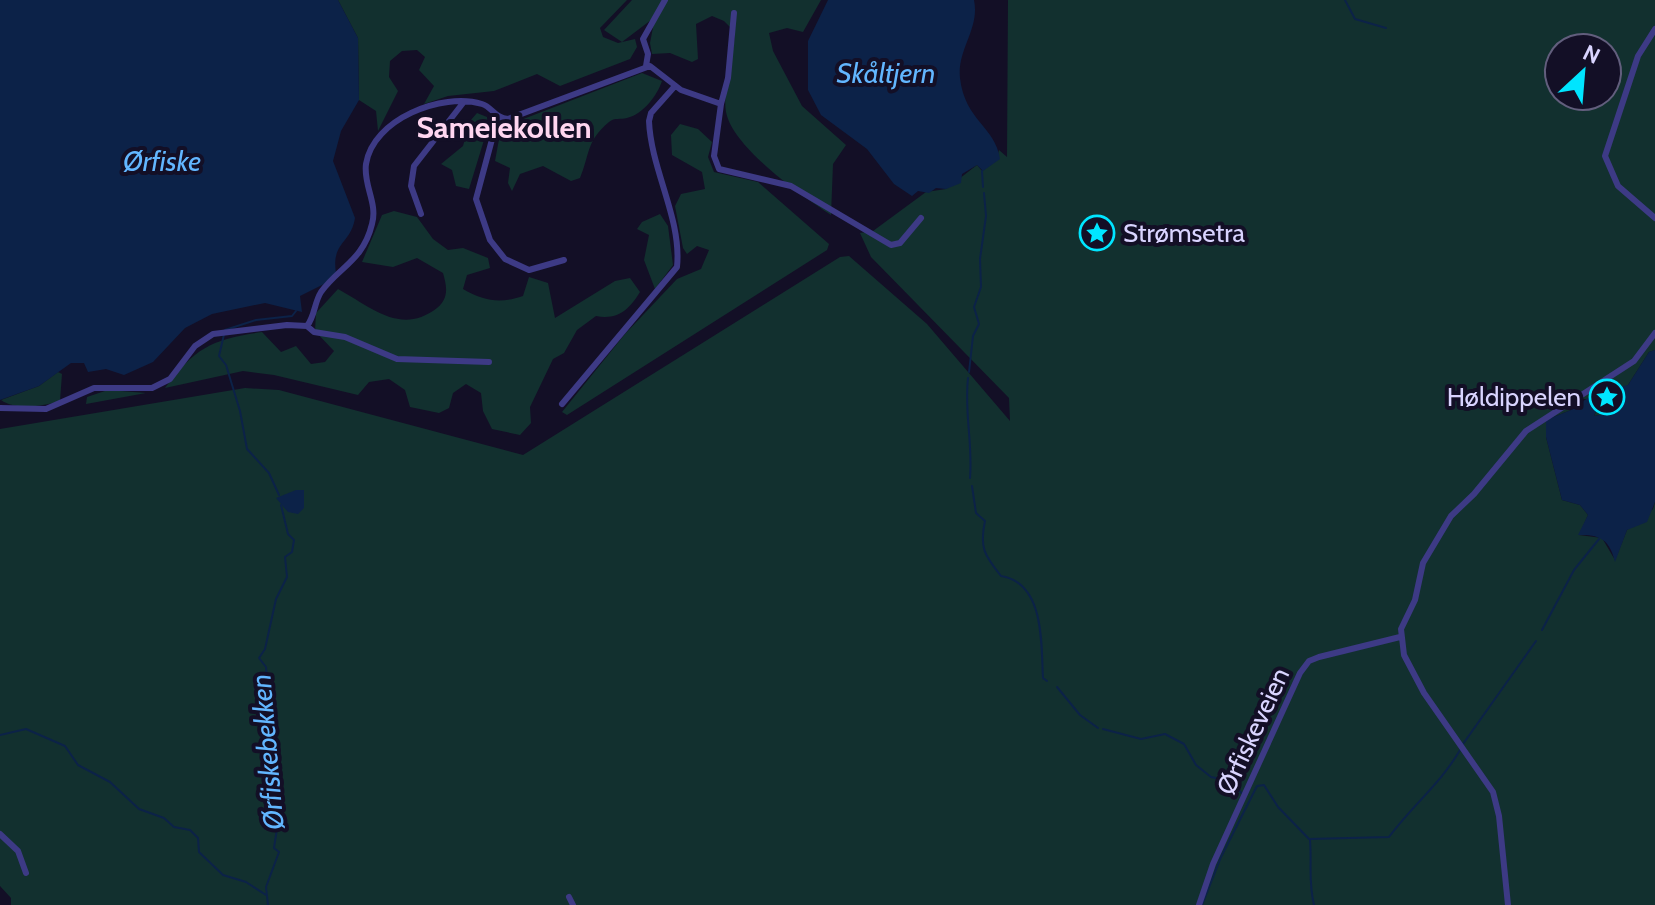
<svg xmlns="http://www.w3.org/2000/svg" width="1655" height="905" font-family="Cabin,sans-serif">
  <rect width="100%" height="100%" fill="#130f26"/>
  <!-- green -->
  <path fill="#12302f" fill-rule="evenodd" d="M 338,0 L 627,0 L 600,28 L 603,37 L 618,43 L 635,39 L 637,47 L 630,59 L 560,86 L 537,74 L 494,91 L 448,96 L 424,104 L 434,86 L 419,70 L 425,57 L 417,50 L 402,51 L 390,61 L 389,77 L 398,91 L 378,131 L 376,111 L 359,100 L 358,38 Z
    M 632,0 L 821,0 L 803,32 L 787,28 L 769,33 L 773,51 L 802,106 L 846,145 L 833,164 L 831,215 C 801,195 733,148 726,112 C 722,88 734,57 735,32 L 724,21 L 712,16 L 696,24 L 698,59 L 692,62 L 670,53 L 652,54 L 650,43 L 655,17 L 622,42 L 604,30 Z
    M 1008,0 L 1655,0 L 1655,350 L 1649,352 L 1628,385 L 1610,401 L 1605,414 L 1594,416 L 1602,399 L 1582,399 L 1571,410 L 1546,420 L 1546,437 L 1562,500 L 1580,505 L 1588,515 L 1579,535 L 1602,538 L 1615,560 L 1627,530 L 1653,509 L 1655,502 L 1655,905 L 11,905 L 11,898 L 0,886 L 0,429 L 245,388 L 279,390 L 523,455 L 840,257 L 849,256 L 927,324 L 1010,421 L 1009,398 L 871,257 L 860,233 L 873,231 L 926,192 L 946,189 L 977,165 L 982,171 L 996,161 L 999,150 L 1007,157 ZM 1559,48 L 1607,48 L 1607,96 L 1559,96 Z
    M 642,73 L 662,81 C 657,96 643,114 627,118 C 620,120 615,117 609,122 C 586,141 590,154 580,178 L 571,181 L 543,166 L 520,174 L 512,191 L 508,183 L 510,168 L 495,161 L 500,134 L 508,125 Z
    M 477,113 L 487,117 L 488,127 L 469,189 L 456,186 L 452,170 L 441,164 L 463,146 L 470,121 Z
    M 680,124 L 698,129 L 712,142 L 708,157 L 714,172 L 758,182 L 829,244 L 827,250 L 567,415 L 562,412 L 625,334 L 677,279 L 701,269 L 709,250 L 697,246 L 687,254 L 683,248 L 675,206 L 681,194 L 705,189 L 702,172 L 672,155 L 671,135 Z
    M 394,211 L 417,217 L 433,239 L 448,250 L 463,248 L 488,258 L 490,268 L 467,275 L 463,289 C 484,301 500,304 523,296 L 529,277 L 548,283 L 555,318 L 615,281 L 630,278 L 640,292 C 629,310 618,320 596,316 L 577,330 L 564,353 L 553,359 L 530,407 L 531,423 L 520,435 L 492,429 L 483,411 L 481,393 L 466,384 L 453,393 L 449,408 L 439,413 L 410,407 L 405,390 L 389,379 L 369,382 L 358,395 L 274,375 L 243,371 L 165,388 C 195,347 213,339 262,332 L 281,352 L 296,346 L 311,364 L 325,362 L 334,351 L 315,331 L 316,313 L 338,289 C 371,307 401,336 437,308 C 449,298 447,287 443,273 L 417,258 L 393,267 L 362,262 L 382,215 Z
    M 660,214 L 668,226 L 673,265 L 655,289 L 644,260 L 649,235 L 637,229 L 642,222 Z
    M 58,372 L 62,374 L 60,401 C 44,406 16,411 1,400 L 39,386 Z
    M 108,390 L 146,393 L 86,404 L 87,397 Z"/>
  <!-- water -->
  <path fill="#0c2248" d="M 0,0 L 338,0 L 358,38 L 359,100 L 341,131 L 333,161 L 355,218 C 351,244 331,242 336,273 L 326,283 L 300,296 L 302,312 L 265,303 L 212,314 L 185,328 L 153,362 L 124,375 L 106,369 L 88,372 L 84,363 L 71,363 L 39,386 L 0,400 Z
    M 828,0 L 974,0 C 980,29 957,49 960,78 C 965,121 995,126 1000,159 L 983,171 L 977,165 L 962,174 L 961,183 L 946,189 L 936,188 L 929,193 L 918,191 L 912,196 L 894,184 L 867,149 L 821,115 L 808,90 L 808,41 Z
    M 1655,350 L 1655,502 L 1647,522 L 1627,530 L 1615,562 C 1610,540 1600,534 1578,535 L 1588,515 L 1580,505 L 1562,500 L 1546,437 L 1546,420 L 1571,410 L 1596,392 L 1602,396 L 1594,416 L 1605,414 L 1619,387 L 1628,385 L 1649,352 Z
    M 296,490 L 304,490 L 304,508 L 298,514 L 288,512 L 276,498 Z"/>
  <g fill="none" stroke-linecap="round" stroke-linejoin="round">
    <!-- stream -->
    <path stroke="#0c2248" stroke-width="2" d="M 1345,0 L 1355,19 L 1386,28
      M 982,171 L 983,187
      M 969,372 L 973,336 L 979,324 L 974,307 L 981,287 L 980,259 L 986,216 L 984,193
      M 968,378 C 964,412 973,444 970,478
      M 972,486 L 976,513 L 985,521 C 979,548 985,556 1001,576 C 1045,583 1041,644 1043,678 L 1047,681
      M 279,495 L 269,473 L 247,449 L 240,411 L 226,365 L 219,356 L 225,330 L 256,320 L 292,316 L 296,311
      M 1542,630 L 1574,570 L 1599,539
      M 1057,687 L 1080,715 L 1098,728
      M 1103,729 L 1141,739 L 1165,734 L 1184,744 L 1196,765 L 1211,777 L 1226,780 L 1243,794
      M 0,735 L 26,729 L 65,746 L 78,765 L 110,782 L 139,809 L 164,818 L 174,827 L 190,830 L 198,838 L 199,852 L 223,875 L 246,882 L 266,895
      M 1463,744 L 1536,641
      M 1310,840 C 1312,865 1308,880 1314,905
      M 268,905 L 266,887 L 279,852 L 274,848 L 278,822 L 271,785 L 267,679 L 266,667 L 259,658 L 265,649 L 276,599 L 287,577 L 285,557 L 292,552 L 294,540 L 288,534 L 281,505
      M 1202,905 L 1221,857 L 1257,786 L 1264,785 L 1278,807 L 1309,839 L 1389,837 C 1412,806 1441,783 1460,750"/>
    <!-- street -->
    <path stroke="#3d3a85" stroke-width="6" d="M 1655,29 L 1638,56 L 1605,156 L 1618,186 L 1655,218
      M 646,66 L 648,54 L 643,39 L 665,0
      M 721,104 L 728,78 L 734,13
      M 498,117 L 476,199 L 490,240 L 505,259 L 529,270 L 564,260
      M 421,214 L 411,186 L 414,166 L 463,103
      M 307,326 L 314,332 L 345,337 L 397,359 L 489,362
      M 562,404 L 677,267 C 682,219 651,170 649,121 L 651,113 L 675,86
      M 0,408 L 46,409 L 94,388 L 152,388 L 170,379 L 195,346 L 213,334 L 287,325 L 307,326 C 315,316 314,303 321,292 C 339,267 363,261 372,224 C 378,203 363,185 366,164 C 373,119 442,92 482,104 C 492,107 495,118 508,119 L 650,66 L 681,90 L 721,104 L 714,156 L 719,169 L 791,186 L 891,245 L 900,243 L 921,218
      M 0,834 L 18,851 L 26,873
      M 569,897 L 573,905
      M 1199,905 L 1213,864 L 1300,673 L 1309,661 L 1319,657 L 1400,637
      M 1508,905 L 1499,816 L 1493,792 L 1424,693 L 1404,655 L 1401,629 L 1415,600 L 1423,563 L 1451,516 L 1474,494 L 1526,431 L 1634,361 L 1655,333"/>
  </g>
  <!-- icons -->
  <defs>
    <g id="sight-ring" transform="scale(1.8)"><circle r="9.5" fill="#130f26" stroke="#00e5ff" stroke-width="1.5"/><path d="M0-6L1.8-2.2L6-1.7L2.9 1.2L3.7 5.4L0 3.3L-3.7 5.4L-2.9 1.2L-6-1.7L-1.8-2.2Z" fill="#00e5ff"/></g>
  </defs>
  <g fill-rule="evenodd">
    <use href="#sight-ring" x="1097" y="233"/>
    <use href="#sight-ring" x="1607" y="397"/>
  </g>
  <g text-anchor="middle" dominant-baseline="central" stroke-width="8" stroke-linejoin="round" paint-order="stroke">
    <!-- poi labels -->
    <g font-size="26" fill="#d9d4ff" stroke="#130f26" text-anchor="start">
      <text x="1123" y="233">Strømsetra</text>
      <text x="1581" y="397" text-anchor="end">Høldippelen</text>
    </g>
    <!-- street labels -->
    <g font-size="26" fill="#d9d4ff" stroke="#130f26">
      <text transform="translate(1253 731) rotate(-65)">Ørfiskeveien</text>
    </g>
    <!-- water labels -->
    <g font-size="28" font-style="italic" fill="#62b6ff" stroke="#130f26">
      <text x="886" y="73">Skåltjern</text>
      <text x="162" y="161">Ørfiske</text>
      <text transform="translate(267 752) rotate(-95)">Ørfiskebekken</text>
    </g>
    <!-- quarter labels -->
    <g font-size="30" font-weight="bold" fill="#ffd6f0" stroke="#130f26">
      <text x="504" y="127">Sameiekollen</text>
    </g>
  </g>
  <!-- north arrow -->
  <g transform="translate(1583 72) rotate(26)"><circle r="38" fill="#130f26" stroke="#625e7d" stroke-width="2"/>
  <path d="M0-6L14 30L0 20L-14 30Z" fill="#00e5ff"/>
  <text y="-12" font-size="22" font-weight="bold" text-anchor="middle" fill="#d9d4ff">N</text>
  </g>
</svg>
